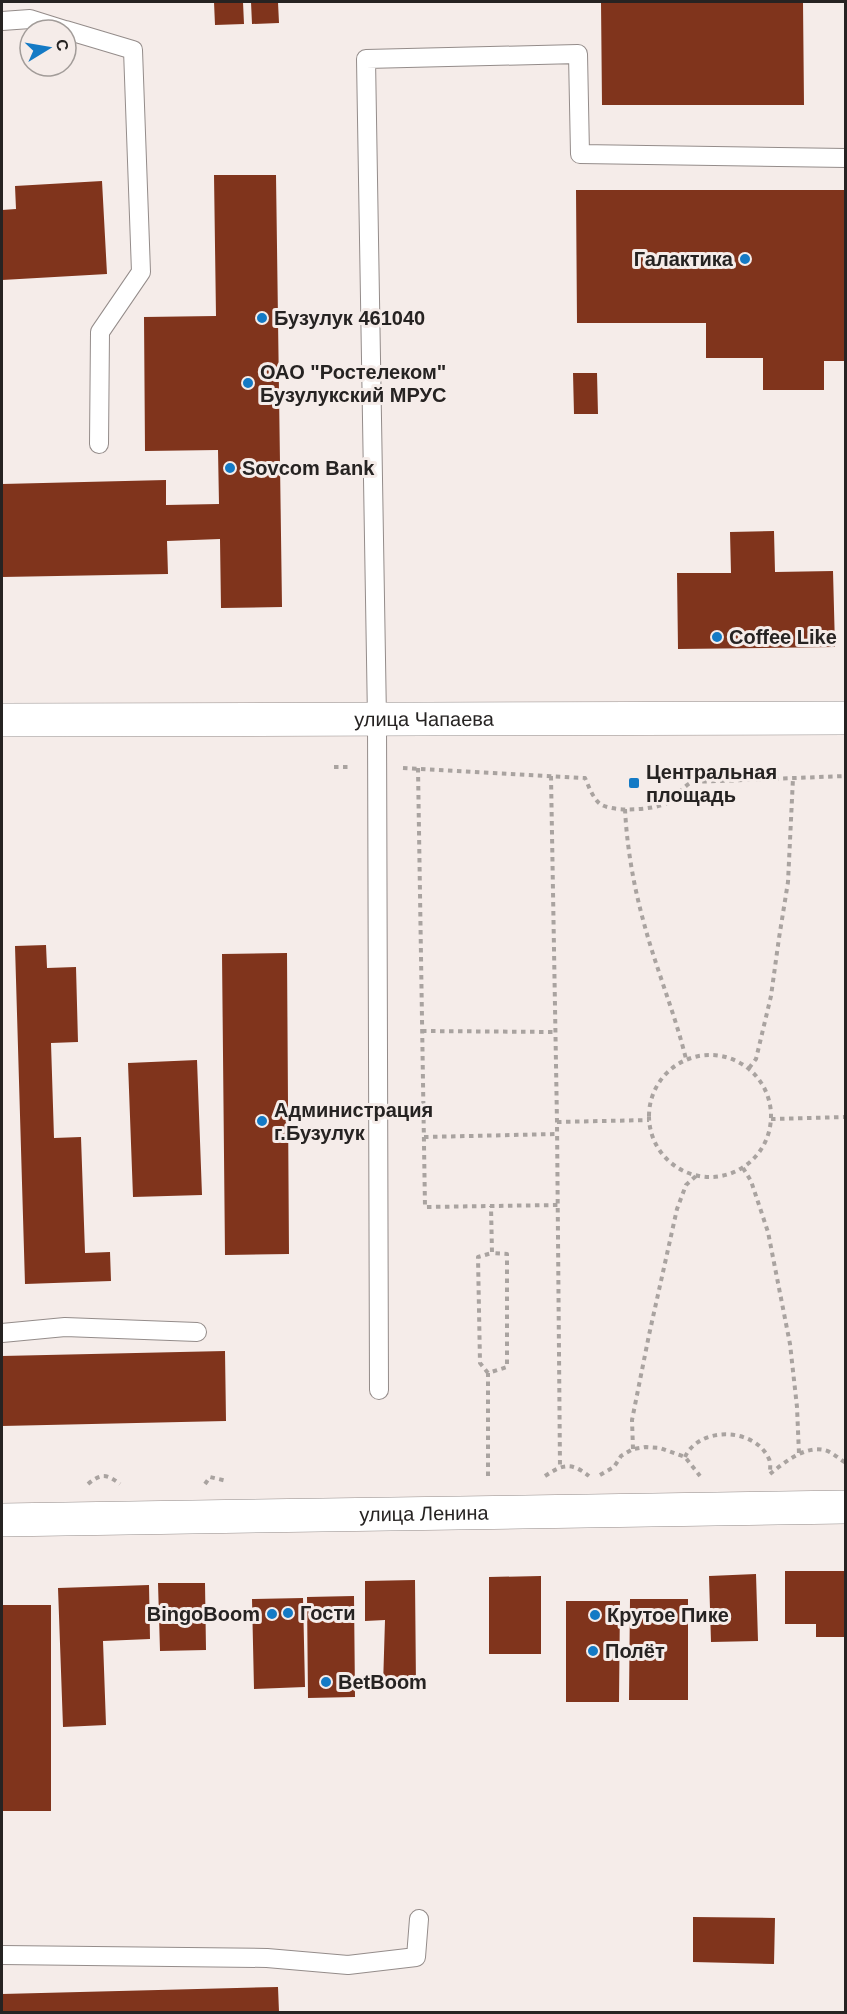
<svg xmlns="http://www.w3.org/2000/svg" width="847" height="2014" font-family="Helvetica,sans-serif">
  <rect width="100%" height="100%" fill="#f5ece9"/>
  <!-- building -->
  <path fill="#80341c" d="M 214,2 L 243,2 L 244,24 L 215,25 Z
    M 251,2 L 278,2 L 279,23 L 252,24 Z
    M 601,2 L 803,2 L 804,105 L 602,105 Z
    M 214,175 L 276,175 L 282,607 L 221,608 L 220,539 L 167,541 L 168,574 L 2,577 L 2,484 L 166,480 L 166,505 L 219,504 L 218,450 L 145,451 L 144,317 L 216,316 Z
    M 102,181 L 107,274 L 2,280 L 2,210 L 16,209 L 15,186 Z
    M 576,190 L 846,190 L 846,361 L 824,361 L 824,390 L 763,390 L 763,358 L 706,358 L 706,323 L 577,323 Z
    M 573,373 L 597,373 L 598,414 L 574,414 Z
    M 774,531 L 775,572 L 833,571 L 835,647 L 678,649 L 677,573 L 731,573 L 730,532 Z
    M 46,945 L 47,968 L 76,967 L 78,1042 L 51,1043 L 54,1138 L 81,1137 L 85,1253 L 110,1252 L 111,1281 L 25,1284 L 15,946 Z
    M 287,953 L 289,1254 L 225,1255 L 222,954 Z
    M 197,1060 L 202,1195 L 133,1197 L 128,1063 Z
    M 225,1351 L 226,1421 L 2,1426 L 2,1356 Z
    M 785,1571 L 846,1571 L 846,1637 L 816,1637 L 816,1624 L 785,1624 Z
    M 756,1574 L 758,1641 L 711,1642 L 709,1576 Z
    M 541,1576 L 541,1654 L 489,1654 L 489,1577 Z
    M 415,1580 L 416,1687 L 383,1686 L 385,1620 L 365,1621 L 365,1581 Z
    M 158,1583 L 205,1583 L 206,1650 L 160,1651 Z
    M 149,1585 L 150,1639 L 103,1641 L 106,1725 L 63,1727 L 58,1588 Z
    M 354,1596 L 355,1697 L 308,1698 L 307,1597 Z
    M 303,1598 L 305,1687 L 254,1689 L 252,1599 Z
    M 630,1599 L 688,1599 L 688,1700 L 629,1700 Z
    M 566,1601 L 620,1601 L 619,1702 L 566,1702 Z
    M 2,1605 L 51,1605 L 51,1811 L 2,1811 Z
    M 693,1917 L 775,1918 L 774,1964 L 693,1962 Z
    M 278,1987 L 279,2012 L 2,2012 L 2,1994 Z"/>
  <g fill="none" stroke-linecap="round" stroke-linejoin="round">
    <!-- service casing -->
    <g stroke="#948c8a" stroke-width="20">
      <path id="service" d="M 2,21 L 30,19 L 65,30
        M 66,30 L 133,50 L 141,272 L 100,332 L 99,444
        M 2,1333 L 65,1327 L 197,1332
        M 379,1390 L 377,719 L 366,59 L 578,54 L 580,154 L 846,158
        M 2,1955 L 267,1958 L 348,1965 L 416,1957 L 419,1919"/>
    </g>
    <!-- minor casing -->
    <g stroke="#948c8a" stroke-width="34">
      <g id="minor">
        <path id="s1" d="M 2,1520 L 846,1507"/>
      </g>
    </g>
    <!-- tertiary casing -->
    <g stroke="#948c8a" stroke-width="34">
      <g id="tertiary">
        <path id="s2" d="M 2,720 L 846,718"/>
      </g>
    </g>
    <!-- path -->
    <path stroke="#a9a3a0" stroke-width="4" stroke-dasharray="4.5 4.5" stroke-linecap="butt" d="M 334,767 L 351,767
      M 403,768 L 585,778 C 589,787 592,796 599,803 C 610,813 654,810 667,803 C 677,797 682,787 692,782 L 846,776
      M 418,768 L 425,1207 L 558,1205
      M 551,776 L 557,1122 L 560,1468
      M 625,809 C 627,849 634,888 645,927 C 657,971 675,1014 686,1059
      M 422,1031 L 555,1032
      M649 1116a61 61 0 1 1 122 0a61 61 0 1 1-122 0Z
      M 749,1068 L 756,1059 L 771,996 L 779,938 L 788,882 L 793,778
      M 771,1119 L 846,1117
      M 557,1122 L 649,1120
      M 424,1137 L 557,1134
      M 743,1168 L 751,1181 L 768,1232 L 790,1344 L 797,1407 L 799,1454
      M 488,1373 L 480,1363 L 478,1257 L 492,1253
      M 633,1449 L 632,1420 L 649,1335 L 677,1209 L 686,1185 L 696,1176
      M 685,1457 C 699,1426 755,1427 769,1459 C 771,1463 770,1468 770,1473
      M 770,1474 C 785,1462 804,1446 824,1450 C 831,1451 839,1459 846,1463
      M 600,1475 L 614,1467 L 621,1456 L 633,1449 L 646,1447 L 660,1448 L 685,1457 L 700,1476
      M 488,1476 L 488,1373 L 507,1367 L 507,1254 L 492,1253 L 491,1206
      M 545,1476 C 563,1464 571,1462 589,1476
      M 88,1484 C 101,1473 107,1474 120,1484
      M 205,1484 L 210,1477 L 227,1481"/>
    <!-- service -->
    <use href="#service" stroke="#fff" stroke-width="18"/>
    <!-- minor -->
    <use href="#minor" stroke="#fff" stroke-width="33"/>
    <!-- tertiary -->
    <use href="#tertiary" stroke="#fff" stroke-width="33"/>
  </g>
  <!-- markers -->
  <g fill="#147ac5" stroke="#f5ece9" stroke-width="2">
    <circle cx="745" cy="259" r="6"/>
    <circle cx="262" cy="318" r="6"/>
    <circle cx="248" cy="383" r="6"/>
    <circle cx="230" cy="468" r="6"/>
    <circle cx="717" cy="637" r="6"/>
    <rect x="628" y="777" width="12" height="12" rx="3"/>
    <circle cx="262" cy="1121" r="6"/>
    <circle cx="288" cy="1613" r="6"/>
    <circle cx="272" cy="1614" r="6"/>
    <circle cx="595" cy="1615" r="6"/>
    <circle cx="593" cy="1651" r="6"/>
    <circle cx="326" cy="1682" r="6"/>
  </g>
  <g text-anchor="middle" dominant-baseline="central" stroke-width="6" stroke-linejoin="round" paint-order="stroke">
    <!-- poi labels -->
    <g font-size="20" font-weight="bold" fill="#262322" stroke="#f5ece9" text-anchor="start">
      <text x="733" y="259" text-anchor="end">Галактика</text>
      <text x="274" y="318">Бузулук 461040</text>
      <text x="260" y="372">ОАО "Ростелеком"<tspan x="260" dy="23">Бузулукский МРУС</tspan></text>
      <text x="242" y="468">Sovcom Bank</text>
      <text x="729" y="637">Coffee Like</text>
      <text x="646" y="772">Центральная<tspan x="646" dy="23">площадь</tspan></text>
      <text x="274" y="1110">Администрация<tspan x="274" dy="23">г.Бузулук</tspan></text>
      <text x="300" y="1613">Гости</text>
      <text x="260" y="1614" text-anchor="end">BingoBoom</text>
      <text x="607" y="1615">Крутое Пике</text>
      <text x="605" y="1651">Полёт</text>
      <text x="338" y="1682">BetBoom</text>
    </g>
    <!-- street labels -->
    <g font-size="20" fill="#262322" stroke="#f5ece9">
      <text stroke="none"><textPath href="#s2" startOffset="422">улица Чапаева</textPath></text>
      <text stroke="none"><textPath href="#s1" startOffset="422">улица Ленина</textPath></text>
    </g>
  </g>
  <!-- border -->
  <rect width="847" height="2014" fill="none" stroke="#262322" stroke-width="6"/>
  <!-- north arrow -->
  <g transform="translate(48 48) rotate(79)"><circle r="28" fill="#f5ece9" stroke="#a29c99" stroke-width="1.5"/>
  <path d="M0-4.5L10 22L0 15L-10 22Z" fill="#147ac5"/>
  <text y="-9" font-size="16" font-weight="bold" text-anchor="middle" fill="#262322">С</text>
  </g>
</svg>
